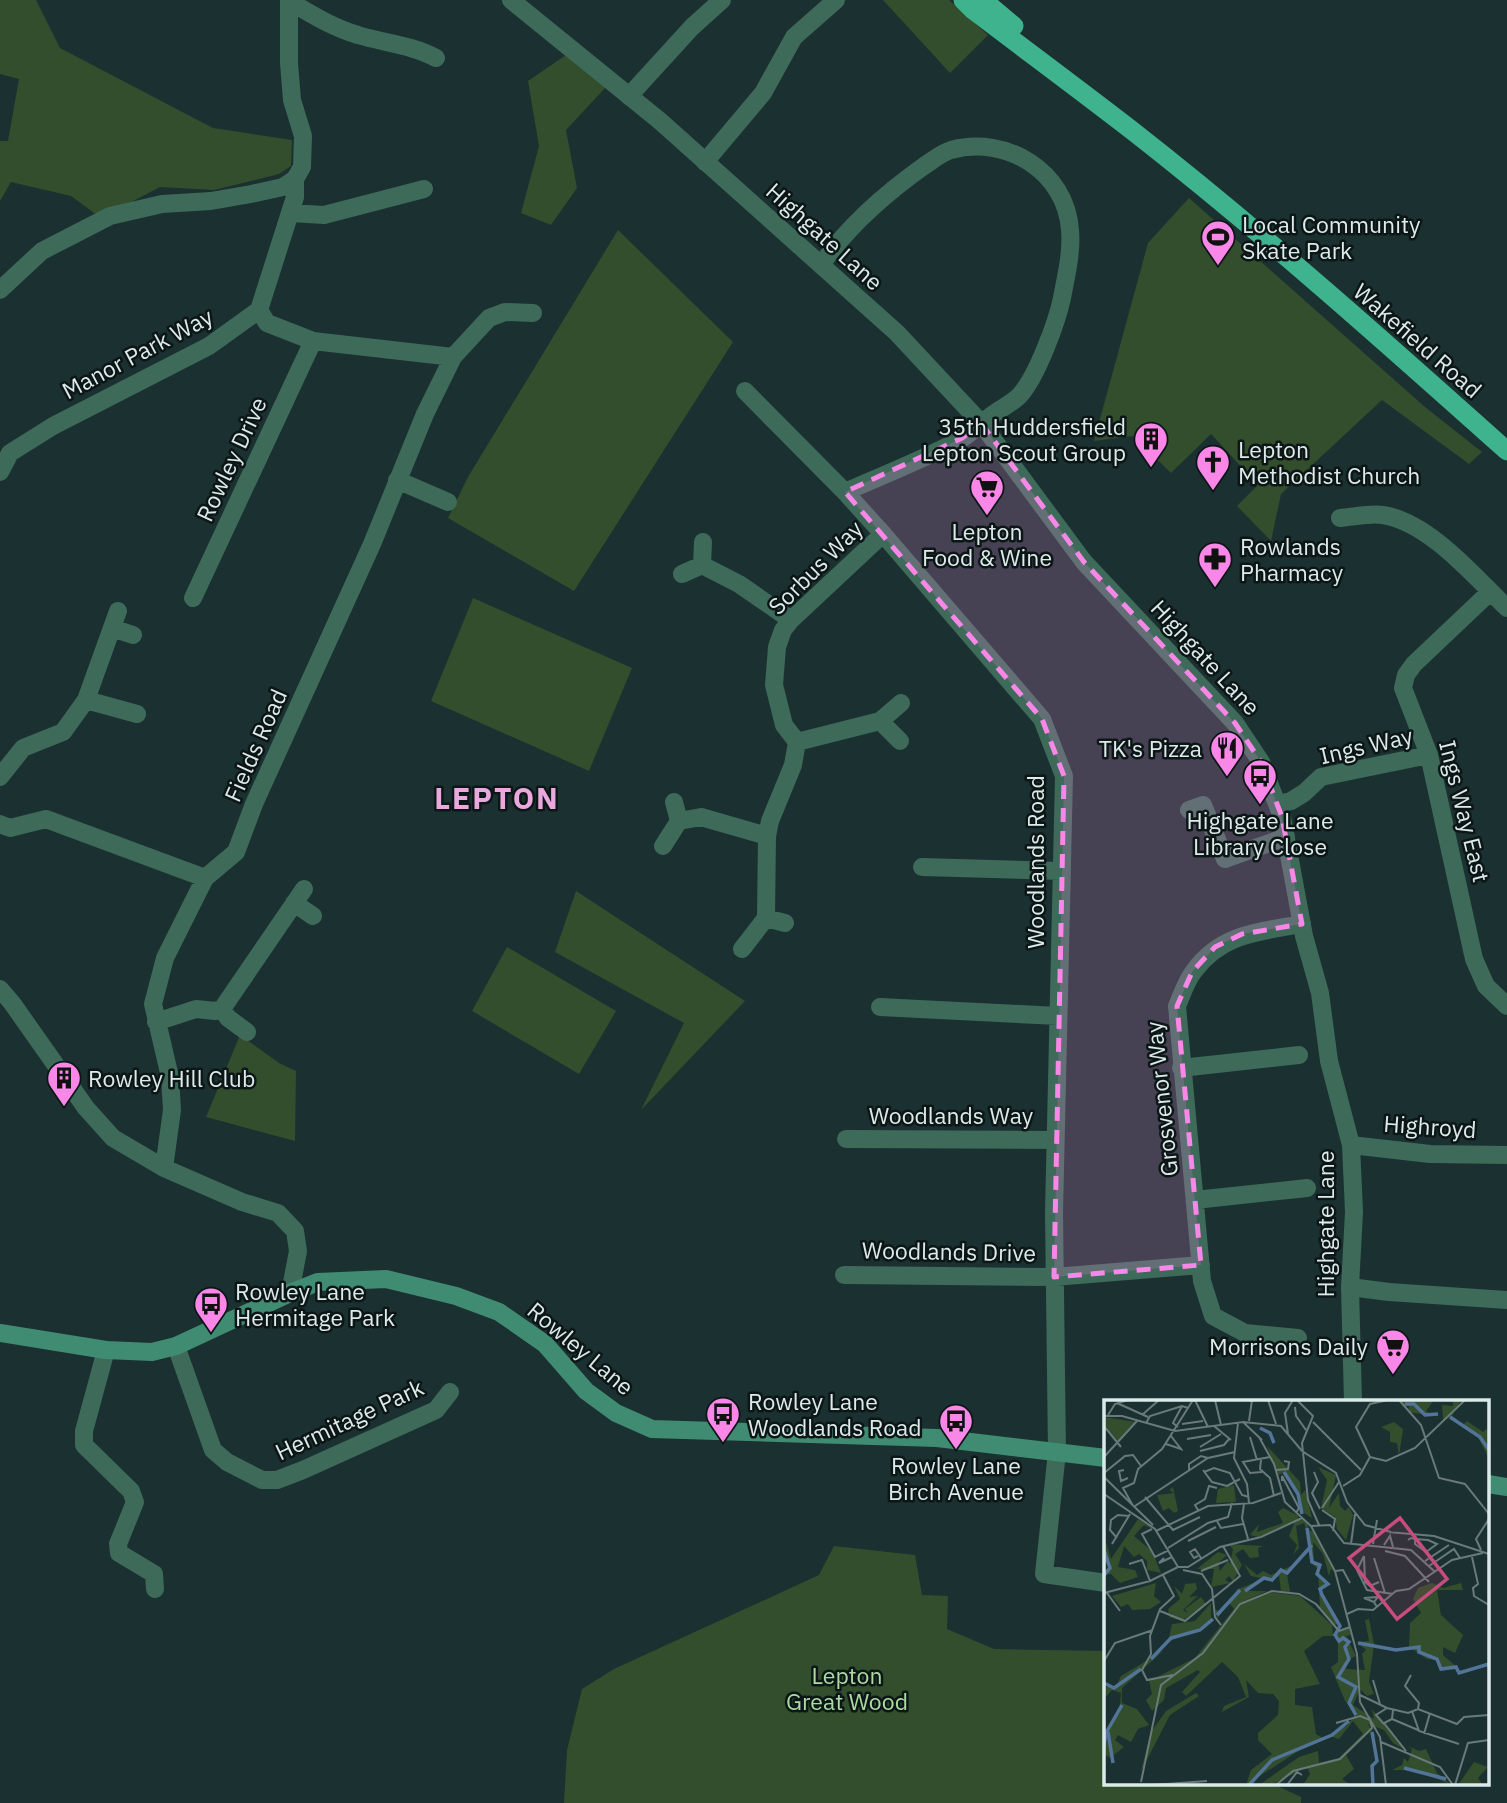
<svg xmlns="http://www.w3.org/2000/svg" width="1507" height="1803" font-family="'IBM Plex Sans',sans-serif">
  <rect width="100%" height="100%" fill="#1b3030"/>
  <!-- green -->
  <path fill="#324e2c" d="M 0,0 L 36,0 L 60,48 L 213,128 L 292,140 L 291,166 L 279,174 L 214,190 L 160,187 L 101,218 L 71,196 L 11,182 L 0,201 L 0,141 L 8,141 L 19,79 L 0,74 Z
    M 883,0 L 949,0 L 988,35 L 950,73 Z
    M 566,55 L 606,87 L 566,130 L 577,188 L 551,225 L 521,213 L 539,146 L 528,81 Z
    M 1189,198 L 1425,407 L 1482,452 L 1469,464 L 1382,400 L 1281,494 L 1271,541 L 1237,506 L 1258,485 L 1211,434 L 1171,473 L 1133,436 L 1094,441 L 1148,243 Z
    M 618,230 L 733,342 L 574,591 L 448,518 L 468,477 Z
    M 473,598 L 632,668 L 589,771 L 431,701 Z
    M 576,891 L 745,1001 L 641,1110 L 684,1023 L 555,952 Z
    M 507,947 L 616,1011 L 579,1074 L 472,1011 Z
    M 240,1035 L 279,1063 L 296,1071 L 295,1141 L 206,1117 Z
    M 834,1546 L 915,1555 L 922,1595 L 948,1596 L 947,1629 L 994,1649 L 1106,1651 L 1106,1784 L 1273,1784 L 1301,1797 L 1301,1803 L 564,1803 L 567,1750 L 582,1689 L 614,1669 L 819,1575 Z"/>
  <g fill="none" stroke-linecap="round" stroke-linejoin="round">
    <!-- minor -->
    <path stroke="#3d6a59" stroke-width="18" d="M 289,1 C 311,14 333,28 358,35 C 384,43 412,45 436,58
      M 629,96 L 692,27 L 722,0
      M 705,162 L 763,93 L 794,37 L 836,0
      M 290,213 L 324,215 L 424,189
      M 821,265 C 848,226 886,193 924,166 C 932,161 941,153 951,150 C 1006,135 1066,171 1070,230 C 1072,253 1066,276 1062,298 C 1057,322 1037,376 1020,395 C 1014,402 1003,407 995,413 C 983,421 973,432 961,439 C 925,459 883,475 845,492
      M 0,290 L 42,251 L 110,216 L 162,204 L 211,201 L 251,194 L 283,187 L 295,179 L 302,167 L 303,136 L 292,100 L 289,63 L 289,0
      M 259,310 L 267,323 L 313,341 L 453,357 L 489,318 L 505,312 L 533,313
      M 745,391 L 845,492 L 883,534 L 1042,719 L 1064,776 L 1054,1212 L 1057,1452 L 1044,1574 L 1106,1583
      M 0,472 L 10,453 L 53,426 L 209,346 L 259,310 L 295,197 L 295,179
      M 397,480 L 448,502
      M 1340,518 C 1354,517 1370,513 1383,515 C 1429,522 1475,577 1507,608
      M 702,565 L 739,584 L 791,620
      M 682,574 L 702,565 L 703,542
      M 1490,592 L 1414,664 L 1406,675 L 1403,688 L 1429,755 L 1474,959 L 1486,986 L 1507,1006
      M 193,598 L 313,341
      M 112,628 L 133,635
      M 86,700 L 137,714
      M 880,721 L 900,741
      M 797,742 L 880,721 L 901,703
      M 0,777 L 23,748 L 63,732 L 86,700 L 118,611
      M 1279,804 L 1291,801 L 1304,793 L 1321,777 L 1429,755
      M 1189,810 L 1203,805 L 1225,859 L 1286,837
      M 679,821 L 701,817 L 767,836
      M 0,824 L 10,828 L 46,819 L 205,878
      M 663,846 L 679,821 L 674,802
      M 922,867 L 1061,871
      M 294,903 L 313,916
      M 766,918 L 785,923
      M 742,949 L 766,918 L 767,836 L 770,821 L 793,765 L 797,742 L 784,725 L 774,685 L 777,647 L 783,630 L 791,620 L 883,534
      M 0,989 L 12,1003 L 86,1108 L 113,1138 L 164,1168 L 242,1202 L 278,1213 L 295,1231 L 298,1251 L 290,1293
      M 880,1007 L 1058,1016
      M 222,1009 L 228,1018 L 247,1032
      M 156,1022 L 196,1009 L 215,1011 L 222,1009 L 304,889
      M 1181,1068 L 1299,1055
      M 846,1139 L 1055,1140
      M 1351,1145 L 1430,1154 L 1507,1155
      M 164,1168 L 172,1110 L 170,1077 L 153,1004 L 165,958 L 205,878 L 236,852 L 254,804 L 372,544 L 425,414 L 453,357
      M 1195,1200 L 1307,1188
      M 844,1275 L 1054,1277 L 1201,1265
      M 1350,1287 L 1389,1292 L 1507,1300
      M 1298,1338 L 1245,1333 L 1213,1316 L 1202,1281 L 1177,1006 C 1182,995 1186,981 1194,971 C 1222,933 1259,932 1302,924
      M 176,1346 L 213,1450 L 227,1462 L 262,1480 L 277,1480 L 303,1470 L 436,1410 L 450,1392
      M 106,1350 L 84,1431 L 84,1445 L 131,1491 L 135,1502 L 118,1544 L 119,1553 L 154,1574 L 155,1589"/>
    <!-- tertiary -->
    <path stroke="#3d6a59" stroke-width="18" d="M 511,0 L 660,121 L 897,333 L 981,423 L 1084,562 L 1235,723 L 1261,762 L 1282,817 L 1304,936 L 1320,993 L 1329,1061 L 1351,1145 L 1354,1212 L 1350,1287 L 1353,1402"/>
    <!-- secondary -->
    <path stroke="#408c72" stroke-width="18" d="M 0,1333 L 106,1350 L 152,1352 L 176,1346 L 290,1293 L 318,1282 L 386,1279 L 456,1296 L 499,1312 L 545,1344 L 586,1391 L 616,1413 L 652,1429 L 937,1438 L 1106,1458
      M 1488,1484 L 1507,1487"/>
    <!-- trunk -->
    <path stroke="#3eb38e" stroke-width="19" d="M 963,0 L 973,10 C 1027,51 1081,91 1134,132 C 1263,233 1385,342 1507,451
      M 983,0 L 1014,26"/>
  </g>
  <!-- marked area -->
  <path fill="#f987e8" fill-opacity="0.2" stroke="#f987e8" stroke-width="5" stroke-dasharray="14 9" stroke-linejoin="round" d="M 981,423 L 1084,562 L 1235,723 L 1261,762 L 1282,817 L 1302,924 L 1242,934 L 1215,947 L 1192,972 L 1177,1006 L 1201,1265 L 1054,1277 L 1064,776 L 1042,719 L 845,492 L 962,438 Z"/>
  <!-- icons -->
  <defs>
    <g id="stadium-pin" transform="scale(1.75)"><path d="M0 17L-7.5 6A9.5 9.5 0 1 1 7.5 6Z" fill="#f987e8" stroke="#0d1616"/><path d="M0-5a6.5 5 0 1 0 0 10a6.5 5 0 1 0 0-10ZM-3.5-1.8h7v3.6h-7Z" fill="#111"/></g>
    <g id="building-pin" transform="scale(1.75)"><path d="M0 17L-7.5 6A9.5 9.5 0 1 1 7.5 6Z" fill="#f987e8" stroke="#0d1616"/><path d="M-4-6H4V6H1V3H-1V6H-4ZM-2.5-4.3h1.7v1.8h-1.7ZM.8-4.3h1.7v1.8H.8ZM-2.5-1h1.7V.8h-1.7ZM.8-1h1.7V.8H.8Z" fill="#111"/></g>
    <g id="church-pin" transform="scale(1.75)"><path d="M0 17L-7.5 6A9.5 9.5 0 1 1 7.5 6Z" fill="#f987e8" stroke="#0d1616"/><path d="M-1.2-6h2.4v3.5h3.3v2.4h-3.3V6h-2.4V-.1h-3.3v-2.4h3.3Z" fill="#111"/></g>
    <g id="supermarket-pin" transform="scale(1.75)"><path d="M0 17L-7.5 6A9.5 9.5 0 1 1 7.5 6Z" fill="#f987e8" stroke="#0d1616"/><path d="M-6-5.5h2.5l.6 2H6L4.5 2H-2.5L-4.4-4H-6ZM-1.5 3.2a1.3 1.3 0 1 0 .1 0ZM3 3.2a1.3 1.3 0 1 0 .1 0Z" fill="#111"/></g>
    <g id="pharmacy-pin" transform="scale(1.75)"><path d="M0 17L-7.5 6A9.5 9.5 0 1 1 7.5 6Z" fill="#f987e8" stroke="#0d1616"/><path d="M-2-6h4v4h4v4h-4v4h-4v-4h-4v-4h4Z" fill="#111"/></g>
    <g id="restaurant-pin" transform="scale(1.75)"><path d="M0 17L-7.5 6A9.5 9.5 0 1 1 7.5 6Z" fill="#f987e8" stroke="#0d1616"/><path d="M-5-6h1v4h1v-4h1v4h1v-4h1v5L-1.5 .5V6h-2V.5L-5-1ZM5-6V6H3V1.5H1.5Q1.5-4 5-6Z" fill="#111"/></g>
    <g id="bus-pin" transform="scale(1.75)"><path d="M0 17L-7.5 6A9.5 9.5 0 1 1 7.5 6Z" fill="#f987e8" stroke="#0d1616"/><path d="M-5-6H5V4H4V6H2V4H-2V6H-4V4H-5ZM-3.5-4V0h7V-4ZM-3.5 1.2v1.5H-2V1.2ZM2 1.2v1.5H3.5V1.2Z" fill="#111"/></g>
  </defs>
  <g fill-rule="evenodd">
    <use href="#stadium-pin" x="1218" y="237"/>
    <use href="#building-pin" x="1151" y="439"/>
    <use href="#church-pin" x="1213" y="462"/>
    <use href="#supermarket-pin" x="987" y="487"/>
    <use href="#pharmacy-pin" x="1215" y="559"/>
    <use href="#restaurant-pin" x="1227" y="748"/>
    <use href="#bus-pin" x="1260" y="776"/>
    <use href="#building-pin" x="64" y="1078"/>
    <use href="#bus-pin" x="211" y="1304"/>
    <use href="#supermarket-pin" x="1393" y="1346"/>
    <use href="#bus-pin" x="723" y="1414"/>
    <use href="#bus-pin" x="956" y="1421"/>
  </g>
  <g text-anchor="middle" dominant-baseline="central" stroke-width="5" stroke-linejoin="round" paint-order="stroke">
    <!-- poi labels -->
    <g font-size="23" fill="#ddeaea" stroke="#0d1616" text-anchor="start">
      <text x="1242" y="224">Local Community<tspan x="1242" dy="26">Skate Park</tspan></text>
      <text x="1126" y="426" text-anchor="end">35th Huddersfield<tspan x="1126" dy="26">Lepton Scout Group</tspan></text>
      <text x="1238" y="449">Lepton<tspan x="1238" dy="26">Methodist Church</tspan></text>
      <text x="987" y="531" text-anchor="middle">Lepton<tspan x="987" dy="26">Food &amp; Wine</tspan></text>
      <text x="1240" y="546">Rowlands<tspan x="1240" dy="26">Pharmacy</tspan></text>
      <text x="1202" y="748" text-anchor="end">TK's Pizza</text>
      <text x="1260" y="820" text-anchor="middle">Highgate Lane<tspan x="1260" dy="26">Library Close</tspan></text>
      <text x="88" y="1078">Rowley Hill Club</text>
      <text x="235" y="1291">Rowley Lane<tspan x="235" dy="26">Hermitage Park</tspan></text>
      <text x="1368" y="1346" text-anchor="end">Morrisons Daily</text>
      <text x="748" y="1401">Rowley Lane<tspan x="748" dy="26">Woodlands Road</tspan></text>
      <text x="956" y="1465" text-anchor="middle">Rowley Lane<tspan x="956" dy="26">Birch Avenue</tspan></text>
    </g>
    <!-- street labels -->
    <g font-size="23" fill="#ddeaea" stroke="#0d1616">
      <text transform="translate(825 236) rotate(42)">Highgate Lane</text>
      <text transform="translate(1418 340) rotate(41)">Wakefield Road</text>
      <text transform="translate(137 353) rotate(-28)">Manor Park Way</text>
      <text transform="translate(231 459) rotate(-65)">Rowley Drive</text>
      <text transform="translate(815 567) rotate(-45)">Sorbus Way</text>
      <text transform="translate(1206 657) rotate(47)">Highgate Lane</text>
      <text transform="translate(255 745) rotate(-66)">Fields Road</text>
      <text transform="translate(1366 745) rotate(-13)">Ings Way</text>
      <text transform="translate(1465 811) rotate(76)">Ings Way East</text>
      <text transform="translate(1035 862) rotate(-90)">Woodlands Road</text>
      <text transform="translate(1161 1099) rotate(-96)">Grosvenor Way</text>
      <text x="951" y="1115">Woodlands Way</text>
      <text transform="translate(1430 1126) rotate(4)">Highroyd</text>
      <text transform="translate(1325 1224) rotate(-90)">Highgate Lane</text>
      <text transform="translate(949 1251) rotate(1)">Woodlands Drive</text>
      <text transform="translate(581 1348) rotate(40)">Rowley Lane</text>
      <text transform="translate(349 1419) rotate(-25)">Hermitage Park</text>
    </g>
    <!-- park labels -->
    <g font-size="23" fill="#aadc9f" stroke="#0d1616">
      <text x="847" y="1675">Lepton<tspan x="847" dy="26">Great Wood</tspan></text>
    </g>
    <!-- district labels -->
    <g font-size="30" font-weight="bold" letter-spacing="2" fill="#e9a9dd" stroke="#0d1616">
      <text x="497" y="797">LEPTON</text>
    </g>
  </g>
  <!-- overview -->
  <g transform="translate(1104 1400)">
    <rect width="385" height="385" fill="#1b3030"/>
    <path d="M 296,0 L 330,0 L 322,11 L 331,16 L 304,12 L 305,5 L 301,7 ZM 349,0 L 357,0 L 348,16 L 359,25 L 363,21 L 379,32 L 385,27 L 385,59 L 374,37 L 346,17 L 339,20 L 338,5 L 349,6 ZM 0,17 L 32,22 L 14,41 L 0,24 ZM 290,22 L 299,29 L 295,56 L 293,43 L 286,42 L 286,32 L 277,27 ZM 163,46 L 196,82 L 197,95 L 201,90 L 208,118 L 197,111 L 194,95 L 179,73 L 174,75 ZM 214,67 L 232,75 L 225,108 L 235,93 L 236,106 L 241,111 L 245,107 L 249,115 L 242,140 L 233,129 L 231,117 L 217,108 L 223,80 ZM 130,85 L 132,102 L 112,103 L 114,89 ZM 69,87 L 74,111 L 70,113 L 65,108 L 59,111 L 53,95 L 70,93 L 65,90 ZM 179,108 L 195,116 L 192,121 L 199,119 L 204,124 L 204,130 L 210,132 L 228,166 L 239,205 L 230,172 L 227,169 L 225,176 L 219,154 L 209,142 L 210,162 L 217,165 L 215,173 L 225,184 L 218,190 L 220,201 L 234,223 L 230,225 L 216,208 L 214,169 L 207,163 L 205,150 L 183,174 L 186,192 L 177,191 L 175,176 L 167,180 L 147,176 L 140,164 L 153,175 L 159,171 L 167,175 L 189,165 L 207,144 L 200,123 L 192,126 L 195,148 L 189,155 L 193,145 L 185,136 L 191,121 L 154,137 L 146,135 L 155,124 L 153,132 L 179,123 L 174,112 ZM 34,119 L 49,129 L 40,125 L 30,136 L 48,151 L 57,173 L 43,170 L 43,161 L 35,154 L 30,157 L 20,146 L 14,167 L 31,170 L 34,177 L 16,183 L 7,174 L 0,175 L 6,169 L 0,160 L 0,135 L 7,159 ZM 124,144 L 159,146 L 154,148 L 155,157 L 146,158 L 139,149 L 131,154 L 138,165 L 129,181 L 125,176 L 121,180 L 127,183 L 107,187 L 110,169 L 93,169 L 114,152 L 123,155 L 114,163 L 116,171 L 124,161 L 126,164 L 129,149 ZM 152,182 L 144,191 L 163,191 L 140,201 L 165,192 L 196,196 L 228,225 L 229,234 L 246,228 L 247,235 L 242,236 L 252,256 L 241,261 L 242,269 L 261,270 L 258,254 L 262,250 L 253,242 L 265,241 L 261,220 L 265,219 L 270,244 L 265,282 L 270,294 L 263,296 L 256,289 L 249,305 L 270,319 L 268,309 L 301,350 L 289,343 L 280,330 L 264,324 L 273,339 L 267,331 L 242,355 L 250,369 L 238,379 L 247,385 L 199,385 L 206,374 L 203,367 L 167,385 L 155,385 L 195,357 L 214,351 L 215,363 L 235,358 L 259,334 L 249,321 L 235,339 L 226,336 L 202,346 L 142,385 L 147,370 L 168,354 L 154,340 L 154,333 L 174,315 L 175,301 L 169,294 L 154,293 L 142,280 L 145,297 L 118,312 L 120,306 L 142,297 L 134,277 L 118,262 L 82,296 L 78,292 L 96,272 L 94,270 L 62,288 L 60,300 L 48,311 L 42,300 L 48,294 L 45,281 L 91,258 L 130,209 L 125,203 L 113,219 L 111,209 L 116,212 L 134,189 ZM 219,236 L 230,236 L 234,243 L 234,262 L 227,267 L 241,301 L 253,312 L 243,326 L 219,338 L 212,334 L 208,307 L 191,305 L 191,289 L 216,284 L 200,251 ZM 52,183 L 50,196 L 57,202 L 46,209 L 28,210 L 24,204 L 17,207 L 8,196 ZM 92,183 L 93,189 L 85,197 L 94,196 L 79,210 L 84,213 L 81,209 L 97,197 L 102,204 L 78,221 L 65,217 L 69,212 L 65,215 L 64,209 L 76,199 L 70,186 L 78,194 L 81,184 ZM 328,183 L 339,188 L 357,183 L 359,190 L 333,190 L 337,215 L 359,235 L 351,253 L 339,247 L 339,255 L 355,269 L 340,270 L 334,260 L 323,259 L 305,247 L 306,223 L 317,213 L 309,199 L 314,188 ZM 107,203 L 107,223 L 64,242 L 68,224 L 91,221 ZM 59,251 L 18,288 L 18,303 L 33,309 L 45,325 L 34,329 L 27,342 L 14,335 L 11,340 L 20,347 L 6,358 L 0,354 L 0,333 L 16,305 L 17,293 L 8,290 L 0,299 L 0,287 L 12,287 L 17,276 ZM 92,293 L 95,296 L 66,315 L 37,371 L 47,332 L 62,311 ZM 304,346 L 315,351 L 322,349 L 333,373 L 346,384 L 310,370 L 288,370 L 298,365 L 300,358 L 304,362 L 308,349 ZM 370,362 L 384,367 L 374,378 L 378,384 L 354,385 Z" fill="#324e2c" fill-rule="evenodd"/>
    <path fill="none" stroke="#527498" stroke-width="3.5" d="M 301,4 L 310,4 L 321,15 L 334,14M 346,17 L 376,37 L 385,50M 156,28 L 166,33 L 170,43M 180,72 L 194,94 L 198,114M 203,128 L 208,162 L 216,165 L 213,174 L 224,184 L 216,189 L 218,195 L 236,226 L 231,235 L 235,241 L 239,238 L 245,242 L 241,247 L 245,259 L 234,277 L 252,287 L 245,303 L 252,315M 0,150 L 6,168 L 0,175M 141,191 L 160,178 L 168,180 L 177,170 L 183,173 L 208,145M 113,215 L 136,190M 254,243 L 292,250 L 315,247 L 315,252 L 333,259 L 337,269 L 352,267 L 355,273 L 385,264M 47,259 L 67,238 L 96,230 L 109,219M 0,283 L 10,288 L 37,269M 4,332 L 9,363M 268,332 L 273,361 L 268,366 L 269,385M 0,346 L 2,333 L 18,305M 300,368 L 342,379M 145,385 L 168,360 L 228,335 L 245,321"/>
    <path fill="none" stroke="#697a7a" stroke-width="2" d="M 91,0 L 104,27M 111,0 L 117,25M 164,0 L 172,24M 193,0 L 209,16 L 198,43 L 204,100 L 215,125M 295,0 L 317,25 L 335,78 L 361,84 L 385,114M 13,3 L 44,17M 191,7 L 192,16 L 202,30M 4,15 L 11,4 L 24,0M 38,15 L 55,0M 0,16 L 18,16 L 71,31 L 139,22 L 158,40M 145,21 L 148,0M 139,22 L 177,26 L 198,51 L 232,73 L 243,102 L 261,125 L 287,132M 209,22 L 257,70M 42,23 L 46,16 L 78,6 L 84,8M 134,23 L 130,58 L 143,84 L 145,103M 78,24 L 99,21M 0,26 L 17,47M 110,26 L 127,40M 74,27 L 69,23 L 78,6M 184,34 L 181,13 L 189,0M 146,37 L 153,60M 155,37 L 170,64 L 181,102 L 207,126 L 231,171 L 253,254 L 256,302 L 276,337 L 282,385M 83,39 L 107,35M 62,44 L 77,49 L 67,36M 96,47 L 117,34M 96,51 L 120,45 L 125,39M 0,57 L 33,21M 266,57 L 282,61 L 311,48 L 361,0M 266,57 L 252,27 L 266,4 L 284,0M 157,60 L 156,69 L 166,78 L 170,96M 20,70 L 15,71 L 17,81 L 24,78M 99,70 L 108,82 L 123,86 L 136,79M 172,70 L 184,69 L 185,62 L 180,61M 85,71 L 85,64 L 97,56 L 104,58M 100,72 L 110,68 L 126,73 L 138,95 L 145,97M 158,72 L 146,73 L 139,62 L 166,57M 210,72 L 214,82 L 208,93 L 216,109M 0,73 L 21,56 L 29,55 L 37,66M 0,77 L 49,125M 178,81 L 178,76 L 195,108 L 192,113M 239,86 L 256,75 L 266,57M 0,94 L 51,129 L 74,167M 41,97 L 69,130 L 96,117M 28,104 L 19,88 L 30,83 L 34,69 L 58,49 L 89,0M 140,104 L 138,118 L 144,139M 31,106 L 104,58 L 131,52M 218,108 L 235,82M 94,110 L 91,105 L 101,99 L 105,86 L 113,88M 218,110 L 231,119 L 229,131M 113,121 L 117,128 L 139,124M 207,126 L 226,125 L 240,143 L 307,150 L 330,171M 48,129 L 38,134 L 51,157 L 65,150M 52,131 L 104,106 L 149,103 L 177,93M 284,132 L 330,136 L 385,154M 13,138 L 6,130 L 7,120 L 14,115 L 25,116M 304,140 L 307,138 L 311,139 L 324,140 L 333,144 L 322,152 L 311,144 L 311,139M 84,141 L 112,127M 8,144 L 26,114M 247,144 L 251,114M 269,144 L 273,120M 280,145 L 286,136 L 289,147M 64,148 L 104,123 L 124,117 L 128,103M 377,150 L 372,139 L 385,119M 281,151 L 301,156 L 325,182M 94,156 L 90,158 L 86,152 L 91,149 L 97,158M 260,156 L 253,170 L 263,190 L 289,194M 260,156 L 261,182 L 266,186 L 275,182M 368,157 L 374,184 L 369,188 L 370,196 L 385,205M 60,158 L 55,163 L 68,157M 270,158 L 281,193M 321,161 L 345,145M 25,164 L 38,160 L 46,181M 325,166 L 350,149 L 356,158M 74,167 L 84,167 L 116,147 L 157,137 L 198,118M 79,170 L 98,174 L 108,189 L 111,217 L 117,225M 97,171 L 124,160M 231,171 L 239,170 L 246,183M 59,175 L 70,196 L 56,209 L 46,236 L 47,254 L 38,270 L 43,280 L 69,275M 0,193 L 46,181 L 74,167M 3,193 L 16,211M 270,202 L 260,198 L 274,197 L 270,202 L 273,207M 56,211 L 81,221 L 136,176 L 119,146M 243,214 L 254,209 L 269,210 L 292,191 L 305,189 L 348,160 L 379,153M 0,261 L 11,243 L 49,230M 307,275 L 301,286 L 315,303 L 314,309M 269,280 L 276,304M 256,295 L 283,308 L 304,313 L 314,309 L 353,324 L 360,317 L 385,315M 289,310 L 288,319 L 280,323 L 302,351M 308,311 L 315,331 L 355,344M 288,319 L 314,330M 280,324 L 272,315 L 283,308M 320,334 L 326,313M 277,342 L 336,367 L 349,385M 37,382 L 57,285 L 99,253 L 136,204 L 168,191 L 195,194 L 212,204 L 235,231 L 246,227M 48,385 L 103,381M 172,385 L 189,371 L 236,359 L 268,328 L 266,320 L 256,316 L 232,323M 183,385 L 193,372 L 198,375M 351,385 L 364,343 L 385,340"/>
    <path fill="#c94c7f" fill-opacity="0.15" stroke="#c94c7f" stroke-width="3.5" d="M 296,118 L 343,179 L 293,219 L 245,158 Z"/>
    <rect width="385" height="385" fill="none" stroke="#ddeaea" stroke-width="3.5"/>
  </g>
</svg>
